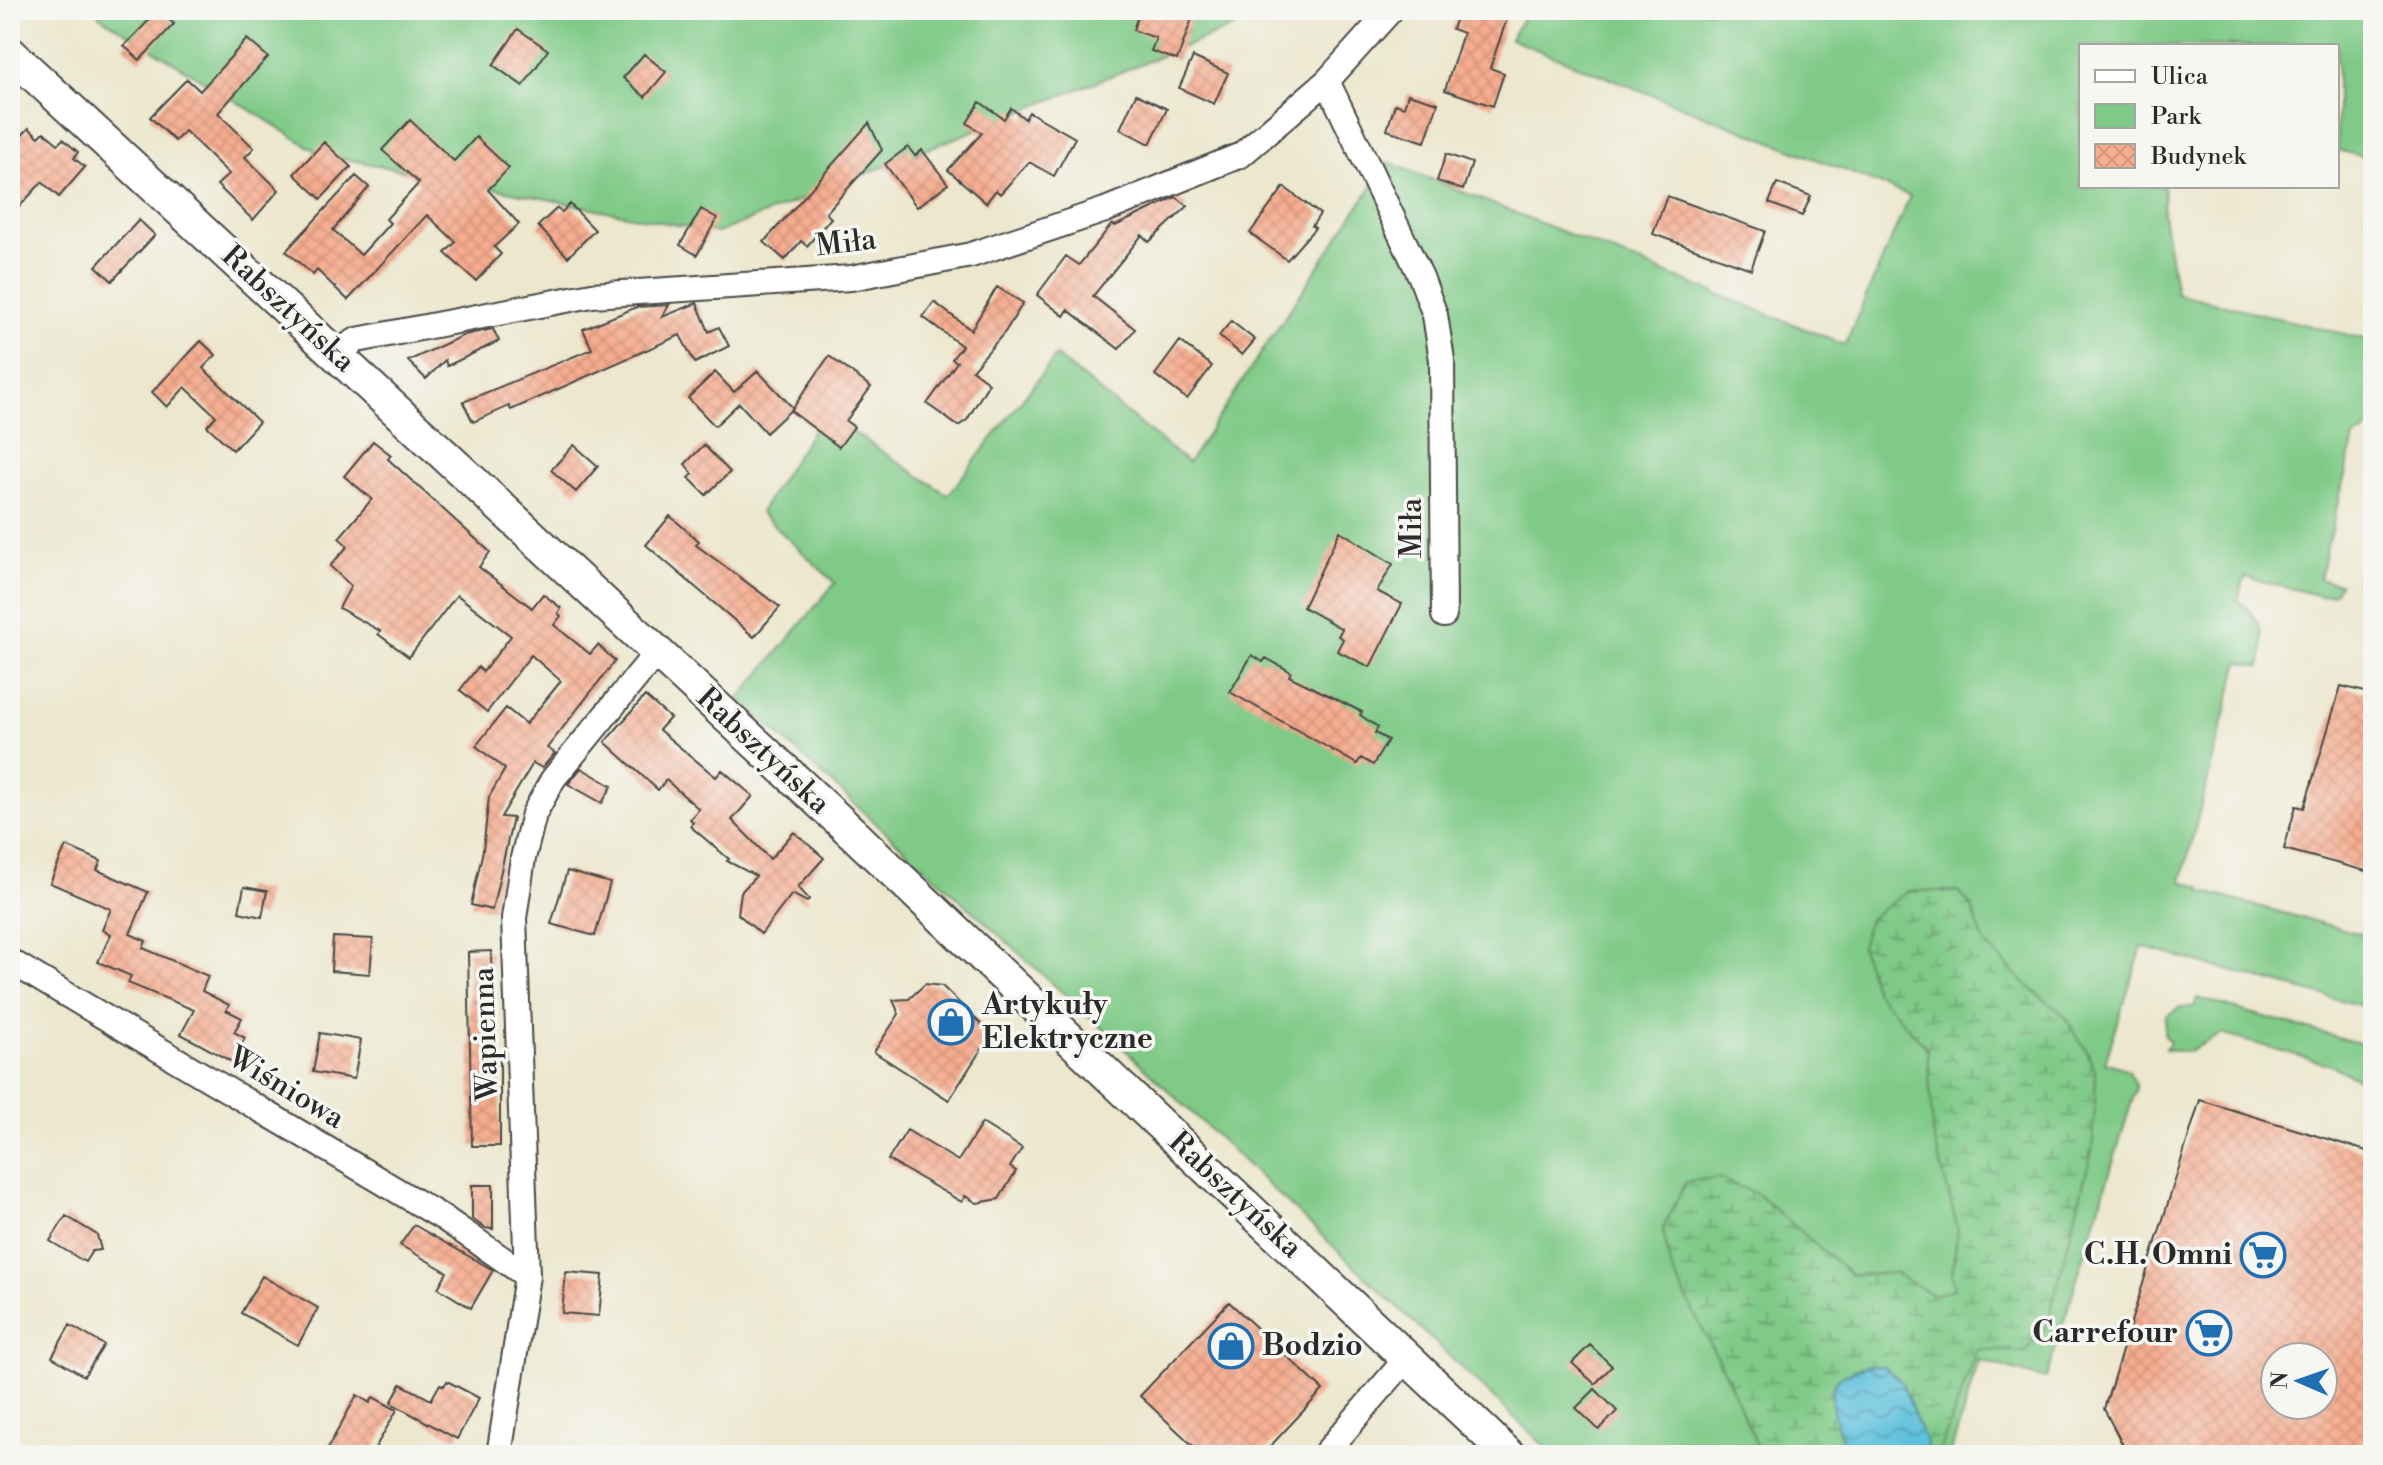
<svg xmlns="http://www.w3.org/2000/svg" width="2383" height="1465" font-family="'Libre Bodoni',serif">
  <defs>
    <pattern id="wetland-marsh" width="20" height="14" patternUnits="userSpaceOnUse" patternTransform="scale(2)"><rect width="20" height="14" fill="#7fca87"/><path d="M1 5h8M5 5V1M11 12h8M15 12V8" fill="none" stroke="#68a46f"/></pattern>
    <pattern id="water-waves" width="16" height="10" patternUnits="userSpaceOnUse" patternTransform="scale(2)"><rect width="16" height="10" fill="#5fc1dd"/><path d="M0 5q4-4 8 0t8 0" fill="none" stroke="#4f9db3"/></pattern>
    <pattern id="building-cross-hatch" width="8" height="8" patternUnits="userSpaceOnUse" patternTransform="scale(2)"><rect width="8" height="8" fill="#f6ac8f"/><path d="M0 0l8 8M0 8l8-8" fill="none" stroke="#d3947c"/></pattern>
  </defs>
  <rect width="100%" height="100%" fill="#f6f6f2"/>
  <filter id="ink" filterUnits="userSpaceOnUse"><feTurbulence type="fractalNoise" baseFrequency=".0125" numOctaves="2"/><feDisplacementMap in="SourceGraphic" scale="16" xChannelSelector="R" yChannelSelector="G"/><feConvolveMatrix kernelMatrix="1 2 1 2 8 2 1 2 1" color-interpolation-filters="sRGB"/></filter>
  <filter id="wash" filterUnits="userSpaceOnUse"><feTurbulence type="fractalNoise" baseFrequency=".006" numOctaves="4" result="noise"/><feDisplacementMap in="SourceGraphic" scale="32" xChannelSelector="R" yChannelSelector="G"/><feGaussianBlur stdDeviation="1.8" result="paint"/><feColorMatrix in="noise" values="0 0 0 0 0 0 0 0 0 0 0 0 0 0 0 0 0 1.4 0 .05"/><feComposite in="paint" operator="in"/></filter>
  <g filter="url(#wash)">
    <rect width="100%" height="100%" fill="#ece7cd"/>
    <!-- green -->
    <path fill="#7fca87" stroke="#557a59" stroke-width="2" d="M 98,10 L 1276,10 L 717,233 L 321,154 L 99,16 Z
      M 1528,10 L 2373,10 L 2373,159 L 2337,150 L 2337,46 L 2081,46 L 2081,186 L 2164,186 L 2163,214 L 2176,293 L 2373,341 L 2373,427 L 2354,439 L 2319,579 L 2340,584 L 2334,593 L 2321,596 L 2245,577 L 2238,600 C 2262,620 2267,636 2260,667 L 2239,662 L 2181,881 L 2201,887 L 2201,891 L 2373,937 L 2373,1009 L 2142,947 L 2105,1062 L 2129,1070 L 2136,1088 L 2046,1379 L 1979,1360 L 1950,1455 L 1554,1455 L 1116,1041 L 739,699 L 835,583 L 760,512 L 824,413 L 948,495 L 1056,356 L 1188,463 L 1388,162 L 1845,345 L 1910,196 L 1510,39 Z
      M 2359,573 L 2373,592 L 2373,603 L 2358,596 Z
      M 2197,998 L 2373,1047 L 2373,1083 L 2371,1086 L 2331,1065 L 2222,1034 L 2187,1052 L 2166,1049 L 2170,1042 L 2164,1034 L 2166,1016 L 2180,1007 L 2194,1007 Z"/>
    <!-- wetland -->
    <path fill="url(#wetland-marsh)" stroke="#557a59" stroke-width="2" d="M 1909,891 L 1958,891 L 1972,907 L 1984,942 L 2023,982 L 2065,1016 L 2088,1053 L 2096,1075 L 2093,1146 L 2048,1323 L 2025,1352 L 1978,1349 L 1938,1455 L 1761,1455 L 1727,1377 L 1670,1266 L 1663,1229 L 1686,1182 L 1718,1178 L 1759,1195 L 1851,1275 L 1894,1273 L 1933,1295 L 1954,1289 L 1952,1273 L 1958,1230 L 1933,1134 L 1927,1048 L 1875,991 L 1861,947 L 1869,919 Z"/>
    <!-- water -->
    <path fill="url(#water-waves)" stroke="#457684" stroke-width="2" d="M 1868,1365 L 1884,1367 L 1901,1381 L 1927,1446 L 1926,1455 L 1852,1455 C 1840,1438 1821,1396 1839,1378 C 1846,1372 1859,1368 1868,1365 Z"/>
    <g id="blocks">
      <!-- building -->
      <path fill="url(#building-cross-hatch)" fill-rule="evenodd" d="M 159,10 L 174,24 L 140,60 L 124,46 Z
        M 1140,10 L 1195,10 L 1177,60 L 1151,51 L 1156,38 L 1133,30 Z
        M 1459,10 L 1510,10 L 1490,68 L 1504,73 L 1493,106 L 1445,90 L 1463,33 L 1452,29 Z
        M 518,29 L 548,50 L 523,86 L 493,65 Z
        M 247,39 L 268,57 L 218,113 L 254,148 L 245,157 L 279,190 L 253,220 L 217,185 L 229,174 L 185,131 L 175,141 L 150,117 L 187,79 L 200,91 Z
        M 644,54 L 666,72 L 645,97 L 623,78 Z
        M 1193,57 L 1228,73 L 1214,104 L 1179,88 Z
        M 1136,94 L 1167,109 L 1150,144 L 1120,129 Z
        M 1408,94 L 1438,103 L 1425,142 L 1387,130 L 1395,104 L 1404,107 Z
        M 980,102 L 1004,119 L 1011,108 L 1025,119 L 1029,112 L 1075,138 L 1054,176 L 1029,162 L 1000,194 L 996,190 L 986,203 L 948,170 L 982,133 L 967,123 Z
        M 410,120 L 454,161 L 476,137 L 509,168 L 488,190 L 519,224 L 494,247 L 501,254 L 476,281 L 445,253 L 456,242 L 427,215 L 348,300 L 317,270 L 313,275 L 286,251 L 356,176 L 369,187 L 333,230 L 361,255 L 390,223 L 386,219 L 419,183 L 382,150 Z
        M 869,123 L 882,150 L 826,213 L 831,218 L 807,246 L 801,241 L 785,260 L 764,242 Z
        M 29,128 L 39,137 L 44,132 L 58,144 L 63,139 L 78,152 L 74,158 L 85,167 L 59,197 L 42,182 L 10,217 L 10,148 Z
        M 324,142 L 351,167 L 321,199 L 294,174 Z
        M 908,147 L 915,156 L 922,150 L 948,184 L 917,207 L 885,164 Z
        M 1446,154 L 1472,163 L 1463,190 L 1437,181 Z
        M 1777,183 L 1811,196 L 1802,216 L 1769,203 Z
        M 1284,187 L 1320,214 L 1312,226 L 1315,228 L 1287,260 L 1250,233 Z
        M 1667,196 L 1765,231 L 1751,269 L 1653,234 Z
        M 1176,197 L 1188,206 L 1149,242 L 1142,235 L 1093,296 L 1135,329 L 1119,349 L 1068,310 L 1064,316 L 1037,295 L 1066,256 L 1079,265 L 1112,224 L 1115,226 Z
        M 570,204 L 595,230 L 568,257 L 538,226 L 557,208 L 562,212 Z
        M 701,209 L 717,218 L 697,255 L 680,245 Z
        M 139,220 L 155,235 L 112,281 L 96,266 Z
        M 997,287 L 1023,303 L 1005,332 L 972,370 L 989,383 L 967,420 L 958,426 L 927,404 L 957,362 L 952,359 L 962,346 L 923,317 L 934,302 L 971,330 Z
        M 697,303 L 709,332 L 719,327 L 729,346 L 695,363 L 680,335 L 511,410 L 509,406 L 473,422 L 463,402 L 592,349 L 583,329 L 637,307 L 669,305 L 662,317 Z
        M 1231,321 L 1255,340 L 1242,355 L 1219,336 Z
        M 493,329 L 499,341 L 447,366 L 445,360 L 426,379 L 408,361 L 464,335 Z
        M 201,341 L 216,355 L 203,368 L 259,422 L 233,450 L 207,426 L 216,416 L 185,387 L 167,407 L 152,392 Z
        M 1180,341 L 1212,366 L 1187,399 L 1155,375 Z
        M 829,356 L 871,387 L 846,421 L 854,427 L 839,447 L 791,411 Z
        M 758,371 L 793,408 L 766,433 L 739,403 L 715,426 L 688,398 L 715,372 L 734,392 Z
        M 373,441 L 391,455 L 388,459 L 490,552 L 479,567 L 532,608 L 543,594 L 561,608 L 558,613 L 561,616 L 554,625 L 590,654 L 598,645 L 615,661 L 547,748 L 555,753 L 542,768 L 533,763 L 501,817 L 513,818 L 492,910 L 471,905 L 483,850 L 489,797 L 505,769 L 476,746 L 506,708 L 526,724 L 561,681 L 531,655 L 487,712 L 460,690 L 478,667 L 483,672 L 511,636 L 457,595 L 409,657 L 378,634 L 380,631 L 339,608 L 351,586 L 330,566 L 348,546 L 339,538 L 372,499 L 344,476 Z
        M 574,445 L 598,466 L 576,492 L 551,470 Z
        M 704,445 L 730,472 L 706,495 L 689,478 L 693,474 L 685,464 Z
        M 670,516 L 699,541 L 696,545 L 780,607 L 754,637 L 646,545 Z
        M 1340,531 L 1393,564 L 1377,591 L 1402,604 L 1370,667 L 1337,651 L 1343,639 L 1338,636 L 1342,629 L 1303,607 Z
        M 1252,655 L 1263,662 L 1266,658 L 1291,672 L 1289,676 L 1362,712 L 1360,715 L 1378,727 L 1375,733 L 1388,740 L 1373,765 L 1361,758 L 1357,764 L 1230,692 Z
        M 2341,686 L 2373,694 L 2373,873 L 2284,849 L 2296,806 L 2304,808 Z
        M 645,696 L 670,718 L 659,730 L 716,777 L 722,770 L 753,796 L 732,820 L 770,859 L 794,832 L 824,858 L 798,887 L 809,899 L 807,902 L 792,894 L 761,934 L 738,914 L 741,892 L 756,876 L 727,861 L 729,859 L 690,826 L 693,822 L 690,819 L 699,809 L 666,780 L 658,790 L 605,742 Z
        M 581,768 L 612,786 L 602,803 L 568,784 Z
        M 66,846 L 101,861 L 97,870 L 148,892 L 130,934 L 146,941 L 143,948 L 208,976 L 202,991 L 229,1005 L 226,1010 L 242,1018 L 234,1032 L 245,1038 L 232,1062 L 181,1034 L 194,1010 L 128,983 L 131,976 L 98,962 L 111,934 L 102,930 L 111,909 L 50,883 Z
        M 567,871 L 610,883 L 595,936 L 551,924 Z
        M 244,887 L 267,891 L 262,917 L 239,912 Z
        M 333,937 L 373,939 L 370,974 L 331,971 Z
        M 491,951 L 494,1053 L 500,1052 L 500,1146 L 472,1146 L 468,952 Z
        M 925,984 L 942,986 L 991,1034 L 949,1100 L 874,1052 L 899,1014 L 893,1000 L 909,999 Z
        M 320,1033 L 361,1040 L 354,1079 L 313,1072 Z
        M 2200,1100 L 2373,1153 L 2373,1455 L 2128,1455 L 2104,1409 ZM 2275,1357 L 2323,1357 L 2323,1405 L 2275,1405 Z
        M 982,1123 L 1022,1148 L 1010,1167 L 1016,1171 L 999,1199 L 977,1203 L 965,1196 L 962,1202 L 888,1160 L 907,1130 L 958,1161 Z
        M 472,1185 L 493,1185 L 493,1229 L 485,1228 L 472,1219 Z
        M 66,1216 L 97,1235 L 101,1250 L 92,1251 L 85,1262 L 50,1241 Z
        M 414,1225 L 493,1270 L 471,1308 L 438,1288 L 447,1272 L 400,1245 Z
        M 566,1272 L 603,1275 L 599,1316 L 562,1313 Z
        M 262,1276 L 318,1308 L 298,1345 L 241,1313 Z
        M 1229,1302 L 1323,1390 L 1262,1455 L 1203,1455 L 1140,1396 Z
        M 70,1325 L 104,1345 L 84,1376 L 52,1357 Z
        M 1590,1345 L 1612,1366 L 1595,1384 L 1572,1363 Z
        M 447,1381 L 479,1398 L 457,1439 L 391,1403 L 401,1384 L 431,1400 L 440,1384 L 444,1386 Z
        M 1595,1389 L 1617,1411 L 1599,1430 L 1576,1408 Z
        M 357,1395 L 370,1403 L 373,1397 L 397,1410 L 371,1455 L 324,1455 Z"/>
    </g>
  </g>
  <g filter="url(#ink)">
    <use href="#blocks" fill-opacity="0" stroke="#484743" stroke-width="2"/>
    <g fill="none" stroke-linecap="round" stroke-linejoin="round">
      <!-- minor casing -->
      <g stroke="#484743" stroke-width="28">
        <path id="minor" d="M 1327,81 L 1421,277 L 1435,315 L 1442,360 L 1444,615
          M 335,353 L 357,340 L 592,295 L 851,278 L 971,255 L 1105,210 L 1241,155 L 1327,81 L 1391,10
          M 10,961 L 445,1219 L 527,1276
          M 499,1455 L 527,1276 L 514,918 L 523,858 L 534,814 L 553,779 L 657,652
          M 1324,1455 L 1406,1359"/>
      </g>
      <!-- tertiary casing -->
      <g stroke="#484743" stroke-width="36">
        <path id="tertiary" d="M 10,53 L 843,824 L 1509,1455"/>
      </g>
      <!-- minor -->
      <use href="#minor" stroke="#fff" stroke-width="24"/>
      <!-- tertiary -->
      <use href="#tertiary" stroke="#fff" stroke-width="32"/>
    </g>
  </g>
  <!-- icons -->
  <defs>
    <g id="shop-ring" transform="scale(2.3)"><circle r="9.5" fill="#f6f6f2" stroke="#1f6fb2" stroke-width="1.5"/><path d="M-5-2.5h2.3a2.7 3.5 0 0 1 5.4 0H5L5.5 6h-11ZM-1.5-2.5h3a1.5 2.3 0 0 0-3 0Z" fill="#1f6fb2"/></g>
    <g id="supermarket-ring" transform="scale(2.3)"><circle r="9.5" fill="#f6f6f2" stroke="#1f6fb2" stroke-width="1.5"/><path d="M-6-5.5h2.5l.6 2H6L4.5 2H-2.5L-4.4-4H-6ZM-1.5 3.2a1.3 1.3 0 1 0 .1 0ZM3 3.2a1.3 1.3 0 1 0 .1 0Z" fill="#1f6fb2"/></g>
  </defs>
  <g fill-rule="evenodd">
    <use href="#shop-ring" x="951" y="1022"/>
    <use href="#supermarket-ring" x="2263" y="1255"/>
    <use href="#supermarket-ring" x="2209" y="1333"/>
    <use href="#shop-ring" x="1231" y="1346"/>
  </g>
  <g text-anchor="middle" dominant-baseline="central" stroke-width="7" stroke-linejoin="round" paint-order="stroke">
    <!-- street labels -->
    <g font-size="30" fill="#2b2b2b" stroke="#f6f6f2">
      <text transform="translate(846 243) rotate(-7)">Miła</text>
      <text transform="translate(288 309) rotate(43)">Rabsztyńska</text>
      <text transform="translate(1412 528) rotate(-90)">Miła</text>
      <text transform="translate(763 751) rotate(43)">Rabsztyńska</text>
      <text transform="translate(486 1034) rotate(-92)">Wapienna</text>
      <text transform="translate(286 1088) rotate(31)">Wiśniowa</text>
      <text transform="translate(1235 1195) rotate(43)">Rabsztyńska</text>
    </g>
    <!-- poi labels -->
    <g font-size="30" font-weight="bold" fill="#2b2b2b" stroke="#f6f6f2" text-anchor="start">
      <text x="982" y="1005">Artykuły<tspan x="982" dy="34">Elektryczne</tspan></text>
      <text x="2232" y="1255" text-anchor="end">C.H. Omni</text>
      <text x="2178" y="1333" text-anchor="end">Carrefour</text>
      <text x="1262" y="1346">Bodzio</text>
    </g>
  </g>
  <!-- margin -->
  <rect width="2383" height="1465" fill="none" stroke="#f6f6f2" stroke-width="40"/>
  <!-- legend -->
  <rect x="2079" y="44" width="260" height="144" fill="#f6f6f2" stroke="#a5a5a2" stroke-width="2"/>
  <rect x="2095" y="70" width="40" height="12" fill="#ffffff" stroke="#a5a5a2" stroke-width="2"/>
  <text x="2151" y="84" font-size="24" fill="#2b2b2b">Ulica</text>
  <rect x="2095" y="104" width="40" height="24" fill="#7fca87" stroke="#a5a5a2" stroke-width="2"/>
  <text x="2151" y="124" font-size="24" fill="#2b2b2b">Park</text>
  <rect x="2095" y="144" width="40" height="24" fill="url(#building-cross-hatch)" stroke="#a5a5a2" stroke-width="2"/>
  <text x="2151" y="164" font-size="24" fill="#2b2b2b">Budynek</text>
  <!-- north arrow -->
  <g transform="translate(2299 1381) rotate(272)"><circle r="38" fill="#f6f6f2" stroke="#a5a5a2" stroke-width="2"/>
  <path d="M0-6L14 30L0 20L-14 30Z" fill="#1f6fb2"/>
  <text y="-12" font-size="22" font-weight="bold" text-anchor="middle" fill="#2b2b2b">N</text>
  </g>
</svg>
